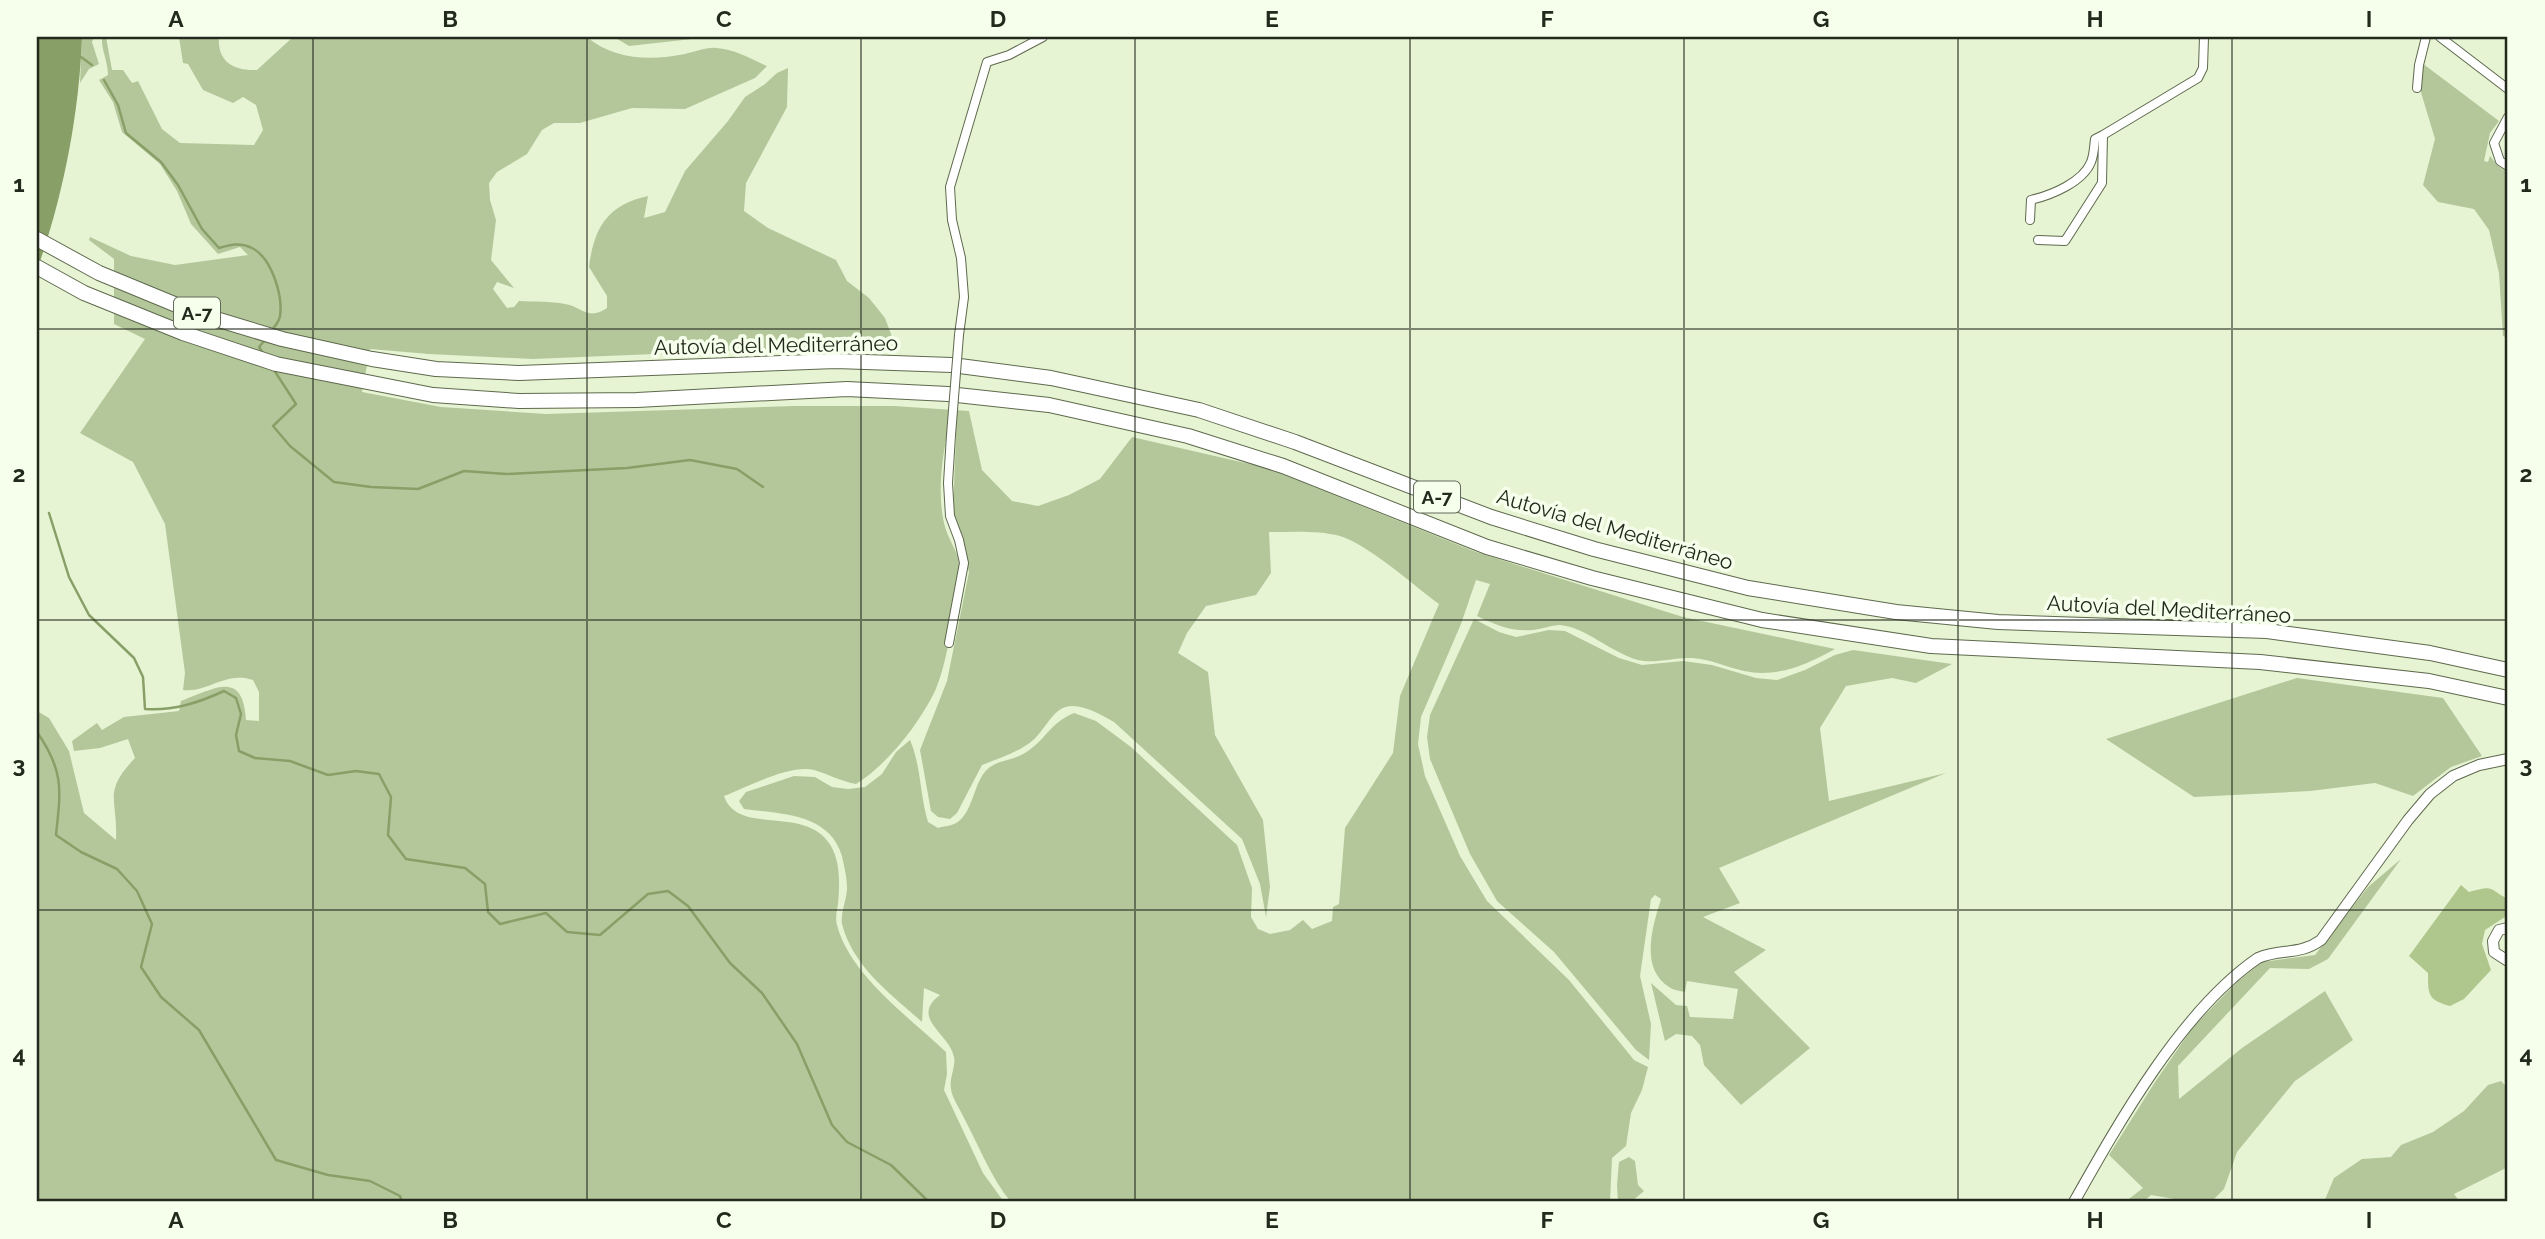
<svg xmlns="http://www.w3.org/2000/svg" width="2545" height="1239" font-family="Raleway,sans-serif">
  <rect width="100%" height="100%" fill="#e6f4d3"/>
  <!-- green -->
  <path fill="#b4c79b" d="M 82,37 L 94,37 L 92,42 L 99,64 L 89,69 L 80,83 Z
    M 102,37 L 106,37 L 112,70 L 123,70 L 132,83 L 138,81 L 162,129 L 180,143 L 254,145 L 263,130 L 256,105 L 243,97 L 233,103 L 203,90 L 188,64 L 183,63 L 179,37 L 219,37 C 217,63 235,71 257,70 L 293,37 L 587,37 C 614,60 651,61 685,54 C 694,52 707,47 716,48 C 734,49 751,59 767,66 L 755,78 L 685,109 L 632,108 L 580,123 L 554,123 L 542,130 L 527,154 L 497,172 L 489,183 L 490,200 L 496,220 L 491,260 L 514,288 L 497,282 L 493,289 L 507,308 L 514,307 L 519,301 C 534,302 550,301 565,304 C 583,307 587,321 607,308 L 607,296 L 589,267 C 594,228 607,205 648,196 L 644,218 L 665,212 L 685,171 L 728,121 L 745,97 L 765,84 L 777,73 L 788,68 L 787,107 L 746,183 L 744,211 L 768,228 L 836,260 L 847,281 L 869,298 L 885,318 L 897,350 L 847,346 L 533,359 L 429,354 L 370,349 L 362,392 L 441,407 L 546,414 L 794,406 L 894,406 L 969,411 L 982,470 L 1012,501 L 1038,506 L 1069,495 L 1100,479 L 1132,437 L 1267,468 L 1476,552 L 1683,617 L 1835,649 C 1806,665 1777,678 1744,671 C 1726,667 1711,659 1692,658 C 1675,657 1655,664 1638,660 C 1612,653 1585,627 1560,625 C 1552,625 1542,629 1533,630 C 1512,632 1496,625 1477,616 L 1490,584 L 1476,580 L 1461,624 L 1421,717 L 1418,744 L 1425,776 L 1460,856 L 1487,901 L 1569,980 L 1634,1060 L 1648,1067 L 1642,1090 L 1631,1113 L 1626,1146 L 1612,1158 L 1610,1202 L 1011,1202 C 991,1178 979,1146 964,1118 C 960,1109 952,1098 951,1089 C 949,1078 956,1067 954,1057 C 950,1034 909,1018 940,995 L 924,988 L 922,1022 C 891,994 853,967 842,924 C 840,914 847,899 847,888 C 847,877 844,866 842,856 C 829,813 781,814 744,809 L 739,801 L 746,792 L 794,776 L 815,777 L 832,787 L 848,789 L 865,787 L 882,774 L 896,752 L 910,740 C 921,765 920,796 928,822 L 938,828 C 944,826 953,826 959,821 C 972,811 974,786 984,773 C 995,759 1010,762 1023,754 C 1045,742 1049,723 1074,713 L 1096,721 L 1131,747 L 1237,845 L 1252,888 L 1251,917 L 1258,929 L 1270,934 L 1290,930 L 1303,920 L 1312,929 L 1332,921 L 1333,907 L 1339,904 L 1345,828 L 1393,753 L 1400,696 L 1439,604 C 1413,585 1369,545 1340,536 C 1318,530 1292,532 1269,532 L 1271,573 L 1256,595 L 1206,606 L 1187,633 L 1178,653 L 1208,672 L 1215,735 L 1263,820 L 1270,887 L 1266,917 L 1260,884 L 1242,839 L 1114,722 C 1099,714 1074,698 1058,711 C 1048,719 1042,733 1032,741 C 1017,753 999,758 982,765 L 957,813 L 950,819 L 938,817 L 931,811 L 920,750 L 947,681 L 969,572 L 953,511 L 956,436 L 947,435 C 941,464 937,502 946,530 C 950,542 959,554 959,565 C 960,591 946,669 935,691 C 919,724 887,765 856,784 C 839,781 829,774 814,770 C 790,764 747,787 724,796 C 737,834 797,808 825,838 C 841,855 840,882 838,904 C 837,910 835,918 837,925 C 850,975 909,1017 946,1052 L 947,1074 L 944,1090 L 983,1173 L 1004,1202 L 37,1202 L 37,711 L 49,718 L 69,751 L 84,813 L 116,840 C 118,798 102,793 135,758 L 128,739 L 100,748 L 74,751 L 72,741 L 97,723 L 102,730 L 124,717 L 179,711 L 181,701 C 214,689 243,669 246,720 L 259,721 L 259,692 L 253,680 C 224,671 209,693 183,690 L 185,673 L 165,524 L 133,462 L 80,433 L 145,339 L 114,324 L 114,259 L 89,240 L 90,237 L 131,256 L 175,265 L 248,255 L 240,247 L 218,254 L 191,224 L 177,191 L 160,164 L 122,132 L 113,102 L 99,80 L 108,75 C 108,61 101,50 102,37 Z
    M 614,37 L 710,37 L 629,46 Z
    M 2422,63 L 2499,121 L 2490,133 L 2484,161 L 2488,162 L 2490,156 L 2498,166 L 2508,172 L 2508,338 L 2503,336 L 2499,273 L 2489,230 L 2474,209 L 2438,202 L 2423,185 L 2435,139 L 2420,89 Z
    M 1474,619 L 1499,632 L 1516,637 L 1549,630 L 1565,631 L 1619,658 L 1642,665 L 1683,661 L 1712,665 L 1756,678 L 1777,680 L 1805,670 L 1835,655 L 1853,650 L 1952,664 L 1916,683 L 1892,678 L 1846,686 L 1820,728 L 1829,801 L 1946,773 L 1719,868 L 1740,903 L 1703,917 L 1766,950 L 1734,972 L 1810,1048 L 1741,1105 L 1704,1065 L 1700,1045 L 1692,1036 L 1676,1034 L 1665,1041 L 1651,983 L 1676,1005 L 1687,1006 L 1690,1017 L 1733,1019 L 1738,989 L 1687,981 L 1685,992 C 1680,991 1673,990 1669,987 C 1639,968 1653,925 1661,899 L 1655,895 L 1651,899 L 1640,976 L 1651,1024 L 1649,1060 L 1636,1050 L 1554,952 L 1497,901 L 1470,854 L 1430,759 L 1427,737 L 1430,715 Z
    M 2297,678 L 2443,698 L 2482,756 L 2451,767 L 2413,796 L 2375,783 L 2310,791 L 2194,797 L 2106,739 Z
    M 2401,859 L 2328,959 L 2309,969 L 2270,968 L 2178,1066 L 2179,1099 L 2242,1048 L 2325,991 L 2353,1040 L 2295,1081 L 2237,1152 L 2224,1189 L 2211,1202 L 2192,1202 L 2151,1195 L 2143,1202 L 2125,1202 L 2143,1188 L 2109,1155 L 2155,1082 L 2193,1027 L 2237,982 L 2262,962 L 2315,955 L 2368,887 Z
    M 2501,1081 L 2508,1088 L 2508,1167 L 2454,1194 L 2460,1202 L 2324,1202 L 2334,1178 L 2362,1159 L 2391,1157 L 2401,1145 L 2433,1132 L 2464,1111 L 2488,1085 Z
    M 1629,1157 L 1635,1161 L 1638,1185 L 1644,1191 L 1631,1202 L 1618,1202 L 1617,1185 L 1619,1162 Z"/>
  <!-- forest -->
  <path fill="#afc68d" d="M 2461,885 L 2469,892 C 2495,885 2487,888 2508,899 L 2508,915 L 2485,930 L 2482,944 L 2491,970 L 2464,999 L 2450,1006 C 2428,1000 2428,995 2428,973 L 2409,956 Z"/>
  <!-- water -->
  <path fill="#889f67" d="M 37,37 L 82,37 C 79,116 63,196 37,270 Z"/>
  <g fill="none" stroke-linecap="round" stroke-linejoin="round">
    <!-- stream -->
    <path stroke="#889f67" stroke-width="2.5" d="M 81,57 L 92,65
      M 104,80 L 118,105 L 126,133 L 161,162 L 178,185 L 202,229 L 219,248 C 230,245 240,242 252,248 C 272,258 283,296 280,316 C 279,322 275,326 272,330
      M 263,353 L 259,347 L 266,339
      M 274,370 L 296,404 L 273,426 L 290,446 L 334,482 L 371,487 L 418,489 L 464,471 L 506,474 L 627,468 L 690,460 L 737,469 L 763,487
      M 49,513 L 69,577 L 89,615 L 134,658 L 143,677 L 145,709 C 173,711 198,703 224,691 L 236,698 L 241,714 L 236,735 L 239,751 L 255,758 L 290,761 L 328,775 L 356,771 L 379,774 L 391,797 L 388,835 L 406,859 L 465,868 L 485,884 L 488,912 L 500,924 L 546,913 L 567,932 L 600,935 L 648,894 L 668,891 L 688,906 L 730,963 L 762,993 L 797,1044 L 832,1125 L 847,1142 L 891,1165 L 929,1202
      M 37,732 C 64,771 61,789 56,835 L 81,852 L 117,869 L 137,891 L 152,924 L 141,967 L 161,997 L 199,1030 L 276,1160 L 328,1175 L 370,1181 L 400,1196 L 402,1202"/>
    <!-- minor casing -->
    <g stroke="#5e694d" stroke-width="10">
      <path id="minor" d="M 2440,37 L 2508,89
        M 2417,88 L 2419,65 L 2426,37
        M 2508,117 L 2494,143 L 2500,161 L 2508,166
        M 2030,220 L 2031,200 C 2052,195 2083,182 2091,162 C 2094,155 2094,146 2095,139 L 2103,135
        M 2038,240 L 2065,241 L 2102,183 L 2103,135 L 2198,78 L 2203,68 L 2204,37
        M 959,335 L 964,297 L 961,258 L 952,220 L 950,187 L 987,62 L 1009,55 L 1043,37
        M 949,643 L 964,563 L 959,540 L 950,516 L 948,483 L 951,435"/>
    </g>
    <!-- secondary casing -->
    <g stroke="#5e694d" stroke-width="12">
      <path id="secondary" d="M 2508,928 L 2499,930 L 2493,941 L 2494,952 L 2508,961
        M 2074,1202 C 2119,1122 2182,1010 2258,958 C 2281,948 2299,956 2321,940 L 2408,820 L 2430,794 L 2453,776 L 2479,765 L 2508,759"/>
    </g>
    <!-- motorway casing -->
    <g stroke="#5e694d" stroke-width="16">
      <path id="motorway" d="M 37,239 L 99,273 L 196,313 L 282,339 L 372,359 L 436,369 L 519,373 L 836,361 L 952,365 L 1051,378 L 1199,410 L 1295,442 L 1491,517 L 1594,549 L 1748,588 L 1896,612 L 1998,622 L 2267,631 L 2430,653 L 2508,670
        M 37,267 L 84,293 L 183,333 L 276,364 L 433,395 L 519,401 L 637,400 L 847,389 L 948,394 L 1049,405 L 1188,436 L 1283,466 L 1487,547 L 1592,578 L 1762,620 L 1931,646 L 2260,662 L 2429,681 L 2508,698"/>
    </g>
    <!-- minor -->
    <use href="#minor" stroke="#fff" stroke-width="8"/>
    <!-- secondary -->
    <use href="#secondary" stroke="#fff" stroke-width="10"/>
    <!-- motorway -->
    <use href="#motorway" stroke="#fff" stroke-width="14"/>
    <!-- minor-bridge casing -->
    <g stroke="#5e694d" stroke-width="10" stroke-linecap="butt">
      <path id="minor-bridge" d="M 951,435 L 959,335"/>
    </g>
    <!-- minor-bridge -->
    <use href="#minor-bridge" stroke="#fff" stroke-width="8"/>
  </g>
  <!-- grid -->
  <path fill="none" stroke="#24291d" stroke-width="2" stroke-opacity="0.55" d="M 313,37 L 313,1202M 587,37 L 587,1202M 861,37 L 861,1202M 1135,37 L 1135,1202M 1410,37 L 1410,1202M 1684,37 L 1684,1202M 1958,37 L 1958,1202M 2232,37 L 2232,1202M 37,329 L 2508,329M 37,620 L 2508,620M 37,910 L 2508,910"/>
  <g text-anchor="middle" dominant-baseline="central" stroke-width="7" stroke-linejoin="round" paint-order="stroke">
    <!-- shield labels -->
    <g fill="#f6ffeb" stroke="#63695b" stroke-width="2">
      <rect x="174" y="297.5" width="46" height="31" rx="5"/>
      <rect x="1414" y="481.5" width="46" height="31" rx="5"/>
    </g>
    <g font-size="19" font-weight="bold" fill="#24291d">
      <text x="197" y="313">A-7</text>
      <text x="1437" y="497">A-7</text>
    </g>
    <!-- street labels -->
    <g font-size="21" fill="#24291d" stroke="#f6ffeb">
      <text transform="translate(776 345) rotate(-1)">Autovía del Mediterráneo</text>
      <text transform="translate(1615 529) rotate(16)">Autovía del Mediterráneo</text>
      <text transform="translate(2169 609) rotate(3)">Autovía del Mediterráneo</text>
    </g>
  </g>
  <!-- border -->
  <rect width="2545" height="1239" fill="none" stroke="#f6ffeb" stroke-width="77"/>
  <rect x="38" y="38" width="2468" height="1162" fill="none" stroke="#24291d" stroke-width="2.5"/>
  <g font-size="23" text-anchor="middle" font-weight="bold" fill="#24291d">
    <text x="176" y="27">A</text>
    <text x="450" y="27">B</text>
    <text x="724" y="27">C</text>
    <text x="998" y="27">D</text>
    <text x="1272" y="27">E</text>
    <text x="1547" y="27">F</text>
    <text x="1821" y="27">G</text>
    <text x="2095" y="27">H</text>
    <text x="2369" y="27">I</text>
    <text x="19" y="192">1</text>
    <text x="2526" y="192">1</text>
    <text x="19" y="482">2</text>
    <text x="2526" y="482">2</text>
    <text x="19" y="773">3</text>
    <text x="2526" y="773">3</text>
    <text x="19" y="1063">4</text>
    <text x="2526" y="1063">4</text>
    <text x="176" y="1228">A</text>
    <text x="450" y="1228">B</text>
    <text x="724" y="1228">C</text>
    <text x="998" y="1228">D</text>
    <text x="1272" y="1228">E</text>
    <text x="1547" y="1228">F</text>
    <text x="1821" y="1228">G</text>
    <text x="2095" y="1228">H</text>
    <text x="2369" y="1228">I</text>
  </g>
</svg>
